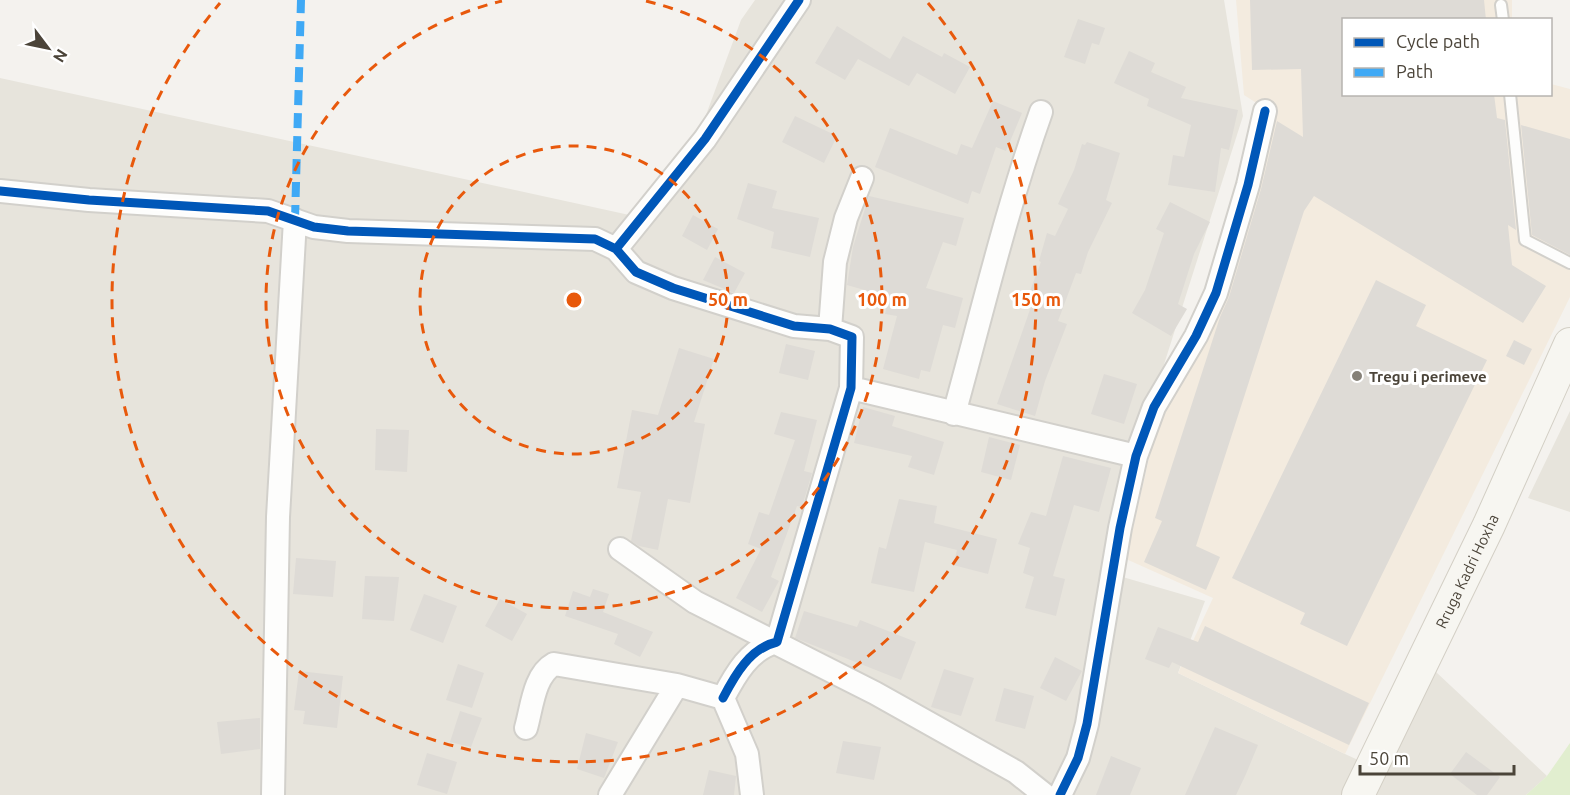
<svg xmlns="http://www.w3.org/2000/svg" width="1570" height="795" font-family="Ubuntu,sans-serif">
  <rect width="100%" height="100%" fill="#f4f2ee"/>
  <!-- residential -->
  <path fill="#e7e4dc" d="M 755,0 L 1224,0 L 1243,116 L 1139,443 L 1109,573 L 1205,601 L 1178,673 L 1345,754 L 1384,772 L 1436,672 L 1547,776 L 1526,795 L 0,795 L 0,78 L 634,216 L 703,123 L 741,20 Z
    M 1570,411 L 1570,512 L 1528,498 Z"/>
  <!-- commercial -->
  <path fill="#f3ebdf" d="M 1236,0 L 1512,0 L 1512,19 L 1344,20 L 1344,94 L 1550,94 L 1551,84 L 1570,89 L 1570,297 L 1345,754 L 1178,673 L 1213,598 L 1126,559 L 1152,445 L 1173,392 L 1191,359 L 1258,104 L 1244,95 Z"/>
  <!-- green -->
  <path fill="#e1eecf" d="M 1570,743 L 1570,795 L 1526,795 L 1547,776 Z"/>
  <!-- building -->
  <path fill="#dedbd6" d="M 1250,0 L 1484,0 L 1486,20 L 1344,20 L 1344,94 L 1494,94 L 1497,118 L 1505,120 L 1516,230 L 1508,225 L 1512,265 L 1546,286 L 1523,323 L 1314,196 L 1304,211 L 1196,546 L 1220,557 L 1206,590 L 1144,562 L 1162,521 L 1155,518 L 1220,317 L 1229,297 L 1261,189 L 1277,121 L 1303,137 L 1301,69 L 1252,70 Z
    M 1078,19 L 1105,28 L 1099,45 L 1092,43 L 1085,64 L 1064,57 Z
    M 837,26 L 890,59 L 903,36 L 942,57 L 944,53 L 970,67 L 955,94 L 917,73 L 909,86 L 858,59 L 845,80 L 815,63 Z
    M 1129,51 L 1155,63 L 1151,72 L 1186,87 L 1181,98 L 1238,110 L 1229,150 L 1221,148 L 1215,192 L 1168,185 L 1173,155 L 1184,157 L 1191,125 L 1147,106 L 1149,99 L 1114,83 Z
    M 993,101 L 1022,113 L 1006,151 L 996,147 L 980,194 L 972,191 L 968,204 L 875,167 L 890,128 L 957,155 L 961,144 L 972,148 Z
    M 795,116 L 837,136 L 824,163 L 782,142 Z
    M 1521,125 L 1570,139 L 1570,255 L 1532,235 Z
    M 1087,142 L 1120,153 L 1106,200 L 1112,203 L 1088,252 L 1081,274 L 1076,273 L 1058,321 L 1067,324 L 1045,381 L 1035,416 L 997,404 L 1033,301 L 1027,299 L 1041,262 L 1039,261 L 1047,233 L 1055,236 L 1068,209 L 1058,204 L 1074,170 L 1082,144 L 1085,145 Z
    M 748,183 L 777,191 L 772,208 L 819,218 L 810,257 L 771,248 L 774,232 L 737,219 Z
    M 869,196 L 964,218 L 956,246 L 943,242 L 926,288 L 963,298 L 955,328 L 943,325 L 930,372 L 921,370 L 919,379 L 883,369 L 897,316 L 885,314 L 889,297 L 847,285 L 853,247 Z
    M 1170,202 L 1210,222 L 1194,254 L 1178,304 L 1187,309 L 1171,336 L 1132,313 L 1145,290 L 1164,233 L 1156,229 Z
    M 693,215 L 718,229 L 707,250 L 682,236 Z
    M 715,257 L 745,273 L 734,293 L 703,280 Z
    M 1376,280 L 1426,305 L 1416,326 L 1487,360 L 1347,646 L 1300,624 L 1305,613 L 1232,578 Z
    M 1514,340 L 1532,349 L 1524,365 L 1506,356 Z
    M 786,344 L 815,351 L 808,380 L 779,373 Z
    M 679,348 L 714,359 L 694,422 L 705,424 L 690,503 L 668,499 L 658,550 L 639,546 L 631,541 L 641,492 L 617,488 L 632,410 L 658,415 Z
    M 1104,374 L 1137,384 L 1124,424 L 1091,414 Z
    M 863,407 L 895,416 L 892,426 L 944,442 L 934,475 L 908,467 L 912,456 L 854,443 Z
    M 781,412 L 817,420 L 804,471 L 812,473 L 802,507 L 797,506 L 771,577 L 779,581 L 762,612 L 736,598 L 761,549 L 748,544 L 759,512 L 769,515 L 795,440 L 774,434 Z
    M 376,429 L 409,430 L 407,472 L 375,470 Z
    M 989,437 L 1020,445 L 1011,480 L 981,472 Z
    M 1063,456 L 1111,468 L 1099,512 L 1074,505 L 1053,576 L 1065,579 L 1056,616 L 1025,608 L 1034,577 L 1023,573 L 1030,548 L 1018,544 L 1031,512 L 1046,516 Z
    M 899,499 L 937,506 L 934,523 L 997,539 L 988,574 L 953,565 L 957,550 L 925,542 L 914,592 L 871,583 L 879,547 L 886,549 Z
    M 296,558 L 336,561 L 333,597 L 293,594 Z
    M 365,576 L 399,577 L 394,621 L 362,619 Z
    M 593,589 L 609,594 L 603,612 L 653,632 L 640,657 L 614,644 L 618,634 L 565,616 L 573,591 L 590,597 Z
    M 424,594 L 457,606 L 443,643 L 410,630 Z
    M 500,599 L 527,614 L 512,641 L 485,626 Z
    M 804,611 L 857,627 L 860,620 L 916,642 L 901,680 L 795,638 Z
    M 1205,626 L 1369,703 L 1349,745 L 1172,662 L 1169,668 L 1145,659 L 1158,627 L 1198,642 Z
    M 1055,657 L 1082,671 L 1066,701 L 1040,688 Z
    M 458,664 L 484,673 L 472,708 L 446,700 Z
    M 944,669 L 974,678 L 961,716 L 931,707 Z
    M 299,671 L 343,676 L 337,728 L 303,724 L 305,711 L 294,710 Z
    M 1004,688 L 1034,696 L 1025,729 L 995,721 Z
    M 460,711 L 482,718 L 471,747 L 450,742 Z
    M 260,718 L 260,749 L 221,754 L 217,722 Z
    M 1215,727 L 1258,745 L 1246,774 L 1236,795 L 1185,795 Z
    M 586,733 L 618,742 L 604,778 L 577,769 Z
    M 843,741 L 881,747 L 874,780 L 836,773 Z
    M 1466,752 L 1500,777 L 1487,795 L 1477,795 L 1450,774 Z
    M 427,753 L 457,762 L 447,794 L 417,785 Z
    M 1111,756 L 1141,768 L 1130,795 L 1096,795 Z
    M 709,770 L 736,776 L 734,795 L 703,795 Z"/>
  <g fill="none" stroke-linecap="round" stroke-linejoin="round">
    <!-- lane casing -->
    <g stroke="#d2d0cb" stroke-width="14">
      <path id="lane" d="M 1501,5 L 1503,20
        M 1510,94 L 1525,240 L 1570,263"/>
    </g>
    <!-- street casing -->
    <g stroke="#d2d0cb" stroke-width="26">
      <path id="street" d="M 0,191 L 89,200 L 268,211 L 314,227 L 348,231 L 595,239 L 616,249 L 705,139 L 799,0
        M 616,249 L 636,272 L 673,288 L 794,326 L 830,329 L 852,337 L 851,388 L 777,642 C 750,648 735,675 723,698
        M 830,329 L 835,262 L 846,218 L 862,178
        M 851,388 L 1136,456
        M 954,414 C 982,313 1006,210 1041,112
        M 620,549 L 695,602 L 875,693 L 1016,772 L 1045,795
        M 526,728 C 532,707 534,675 554,664 L 677,685 L 723,698 L 747,754 L 752,795
        M 273,795 L 278,517 L 295,220
        M 610,795 L 677,685
        M 1060,795 L 1078,758 L 1087,724 L 1120,528 L 1136,456 L 1154,407 L 1196,336 L 1216,293 L 1248,185 L 1265,111"/>
    </g>
    <!-- secondary casing -->
    <g stroke="#d3cfc5" stroke-width="34">
      <g id="secondary">
        <path id="s1" d="M 1358,795 L 1489,525 L 1570,344"/>
      </g>
    </g>
    <!-- lane -->
    <use href="#lane" stroke="#fdfdfc" stroke-width="10"/>
    <!-- street -->
    <use href="#street" stroke="#fdfdfc" stroke-width="22"/>
    <!-- secondary -->
    <use href="#secondary" stroke="#f7f6f1" stroke-width="32"/>
    <!-- quiet -->
    <path stroke="#3fa9f5" stroke-width="8" stroke-dasharray="15 8" stroke-linecap="butt" d="M 295,220 L 301,0"/>
    <!-- cycleway casing -->
    <g stroke="#fff" stroke-width="13">
      <path id="cycleway" d="M 0,191 L 89,200 L 268,211 L 314,227 L 348,231 L 595,239 L 616,249 L 705,139 L 799,0
        M 616,249 L 636,272 L 673,288 L 794,326 L 830,329 L 852,337 L 851,388 L 777,642 C 750,648 735,675 723,698
        M 1060,795 L 1078,758 L 1087,724 L 1120,528 L 1136,456 L 1154,407 L 1196,336 L 1216,293 L 1248,185 L 1265,111"/>
    </g>
    <!-- cycleway -->
    <use href="#cycleway" stroke="#0057b8" stroke-width="9"/>
  </g>
  <!-- distance rings -->
  <g fill="none" stroke="#e8590c" stroke-width="3" stroke-dasharray="10 8">
    <circle cx="574" cy="300" r="154"/>
    <path d="M646 1A308 308 0 1 1 502 1"/>
    <path d="M928 3A462 462 0 1 1 220 3"/>
  </g>
  <!-- markers -->
  <circle fill="#868178" stroke="#fff" stroke-width="2" cx="1357" cy="376" r="6"/>
  <g text-anchor="middle" dominant-baseline="central" stroke-width="6" stroke-linejoin="round" paint-order="stroke">
    <!-- poi labels -->
    <g font-size="15" font-weight="bold" fill="#4b4439" stroke="#fff" text-anchor="start">
      <text x="1369" y="376">Tregu i perimeve</text>
    </g>
    <!-- street labels -->
    <g font-size="15" fill="#4b4439" stroke="#fff">
      <text stroke="none"><textPath href="#s1" startOffset="249">Rruga Kadri Hoxha</textPath></text>
    </g>
  </g>
  <circle cx="574" cy="300" r="9" fill="#e8590c" stroke="#fff" stroke-width="3"/>
  <g font-size="18" text-anchor="middle" font-weight="bold" fill="#e8590c" stroke="#fff" stroke-width="6" stroke-linejoin="round" paint-order="stroke">
    <text x="728" y="306">50 m</text>
    <text x="882" y="306">100 m</text>
    <text x="1036" y="306">150 m</text>
  </g>
  <!-- legend -->
  <rect x="1342" y="18" width="210" height="78" fill="#ffffff" stroke="#b7b4b0" stroke-width="1.5"/>
  <rect x="1354" y="38" width="30" height="9" fill="#0057b8" stroke="#b7b4b0" stroke-width="1.5"/>
  <text x="1396" y="48" font-size="18" fill="#4b4439">Cycle path</text>
  <rect x="1354" y="68" width="30" height="9" fill="#3fa9f5" stroke="#b7b4b0" stroke-width="1.5"/>
  <text x="1396" y="78" font-size="18" fill="#4b4439">Path</text>
  <!-- north arrow -->
  <g transform="translate(48 48) rotate(122)" stroke="#ffffff" stroke-width="4.5" paint-order="stroke">
  <path d="M0-4.5L10 22L0 15L-10 22Z" fill="#4b4439"/>
  <text y="-9" font-size="16" font-weight="bold" text-anchor="middle" fill="#4b4439">N</text>
  </g>
  <!-- scale -->
  <path d="M1360 765v9h154v-9" fill="none" stroke="#4b4439" stroke-width="3"/>
  <text x="1369" y="765" font-size="18" fill="#4b4439" stroke="#ffffff" stroke-width="4.5" paint-order="stroke">50 m</text>
</svg>
